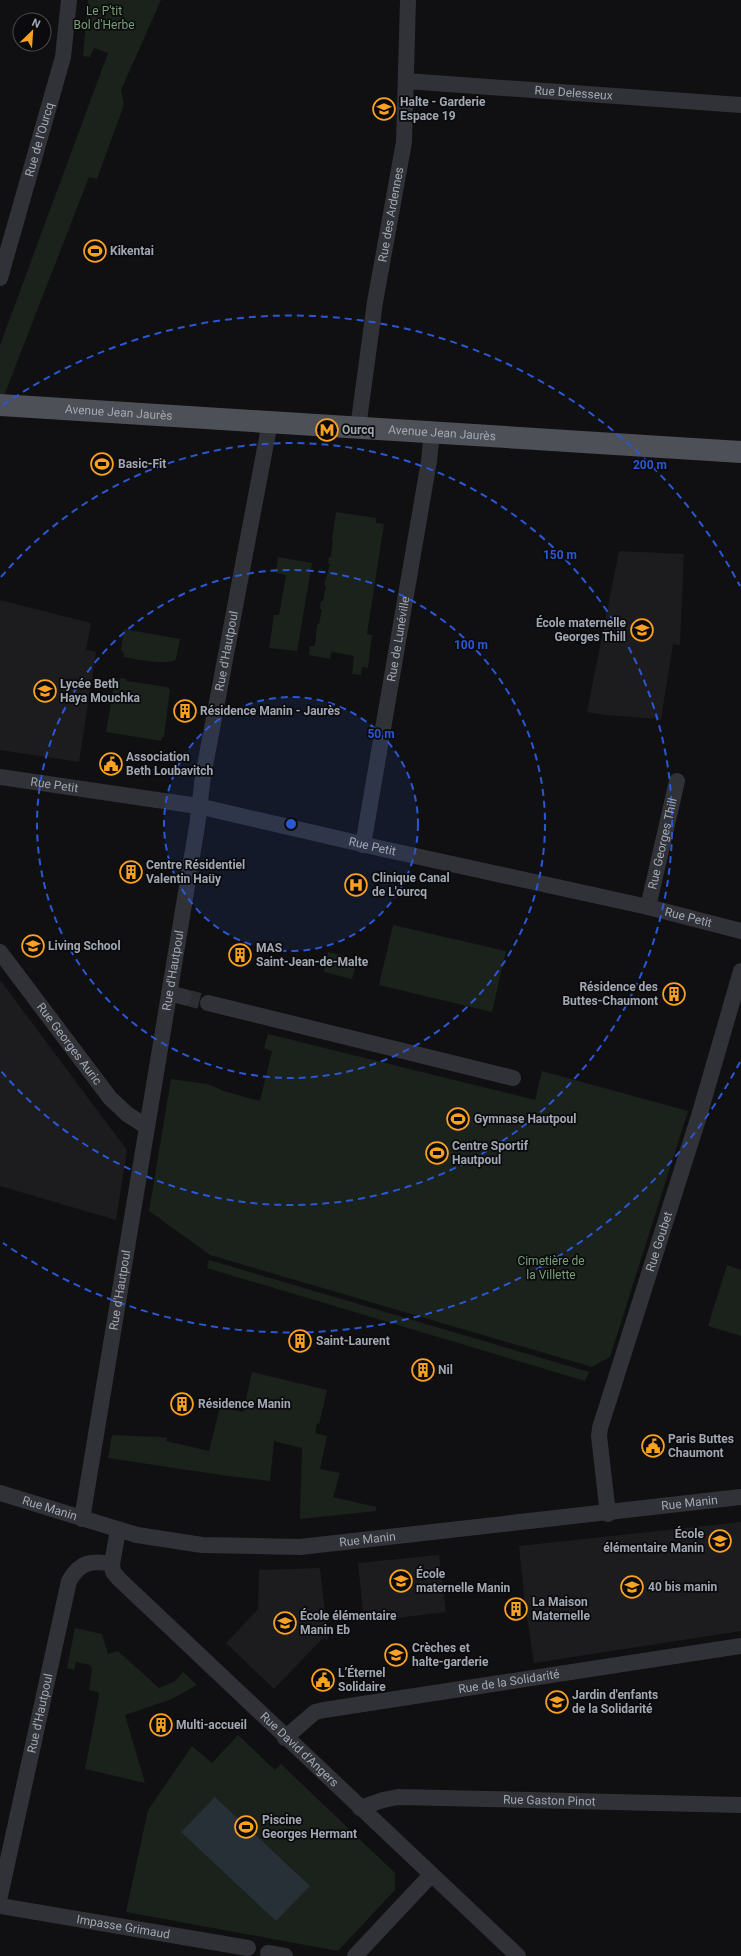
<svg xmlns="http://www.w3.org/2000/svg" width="741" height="1956" font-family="Roboto,sans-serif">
  <rect width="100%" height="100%" fill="#101012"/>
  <!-- built -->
  <path fill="#1c1c1f" d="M 619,551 L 684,554 L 680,645 L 673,644 L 661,719 L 605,715 L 587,712 Z
    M 0,600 L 91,623 L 86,650 L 96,652 L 79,762 L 0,750 Z
    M 0,980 L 127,1150 L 116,1220 L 0,1186 Z
    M 741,1522 L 741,1631 L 534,1663 L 525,1605 L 519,1546 Z
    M 439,1555 L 446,1612 L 364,1622 L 358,1563 Z
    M 320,1568 L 328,1640 L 323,1638 L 274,1689 L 226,1643 L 258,1609 L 259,1570 Z"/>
  <!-- green -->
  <path fill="#1a221b" d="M 88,0 L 161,0 L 121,90 L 124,105 L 97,179 L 89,177 L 0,406 L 0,345 L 108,53 L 94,48 L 90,57 L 83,56 Z
    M 336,512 L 376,518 L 376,523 L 384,524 L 367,634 L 372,635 L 368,668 L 362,667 L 361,675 L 352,674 L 354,656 L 334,652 L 331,653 L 330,659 L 309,655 L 310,646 L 315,646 L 317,624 L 319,624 L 322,609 L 320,609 L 321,601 L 323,601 L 326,586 L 324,585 L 330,564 L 328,563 L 329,557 L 331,557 L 333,540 L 332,539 Z
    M 278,557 L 312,563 L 297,651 L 269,648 L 274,615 L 279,615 L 286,575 L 276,573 Z
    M 124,629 L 180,639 L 176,659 C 169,666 134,659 124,657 L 124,653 L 121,650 Z
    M 120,678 L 126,679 L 126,681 L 167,687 L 170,690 L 164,737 L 162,737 L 161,741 L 106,732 L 115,679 L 120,680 Z
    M 393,925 L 506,951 L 492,1012 L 379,985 Z
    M 328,952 L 357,959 L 352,979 L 324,972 Z
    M 268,1034 L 535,1100 L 542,1071 L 688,1111 L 610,1357 L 592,1367 L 210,1255 L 149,1211 L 171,1079 L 207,1084 L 224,1091 L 260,1101 L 272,1051 L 264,1048 Z
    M 209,1260 L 589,1372 L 585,1381 L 207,1268 Z
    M 727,1265 L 741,1270 L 741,1336 L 708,1326 Z
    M 252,1372 L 327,1390 L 319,1424 L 317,1423 L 315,1433 L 327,1436 L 320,1469 L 340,1473 L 333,1497 L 376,1507 L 376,1511 L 300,1519 L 302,1448 L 274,1441 L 270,1481 L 221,1475 L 108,1458 L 112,1435 L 160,1437 L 167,1438 L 166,1441 L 209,1451 L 220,1407 L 243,1412 Z
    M 75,1628 L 102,1634 L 108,1654 L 118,1651 L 159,1688 L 175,1681 L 183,1672 L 197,1685 L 172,1699 L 125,1715 L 145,1783 L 85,1769 L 99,1696 L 98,1692 L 89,1690 L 92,1670 L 90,1665 L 76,1662 L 74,1670 L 67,1668 Z
    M 238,1735 L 275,1770 L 281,1764 L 395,1873 L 395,1890 L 338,1951 L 126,1912 L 148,1810 L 192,1746 L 212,1763 Z"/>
  <!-- water -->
  <path fill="#263036" d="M 215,1797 L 310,1886 L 276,1921 L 181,1832 Z"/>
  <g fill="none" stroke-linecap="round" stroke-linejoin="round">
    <!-- minor-tunnel -->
    <path stroke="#2d2e32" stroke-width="16" stroke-dasharray="16 8" stroke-linecap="butt" d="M 184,997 L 208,1003"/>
    <!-- minor -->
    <g stroke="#313237" stroke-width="16">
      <path id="s1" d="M 406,81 L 741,105"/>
      <path id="s2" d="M 0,278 L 63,57 L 69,0"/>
      <path id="s3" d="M 358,428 L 375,302 L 404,142 L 408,0"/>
      <path id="s4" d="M 0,777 L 198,806 L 379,848 L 648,907 L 741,931"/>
      <path id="s5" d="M 363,845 L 429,461 L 432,432"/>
      <path id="s6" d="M 648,907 L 677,781"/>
      <path id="s7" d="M 0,952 L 110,1098 L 127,1114 L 147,1127"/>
      <path d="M 169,993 L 184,997"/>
      <path d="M 208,1003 L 513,1078"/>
      <path id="s8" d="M 0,1493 L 137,1535 L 202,1545 L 300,1547 L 741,1497"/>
      <path id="s9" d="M 608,1514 L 599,1436 L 600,1428 L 699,1116 L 741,971"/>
      <path id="s10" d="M 82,1519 L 197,826 L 203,776 L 270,422"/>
      <path id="s11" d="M 118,1530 L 112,1564 L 113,1572 L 119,1579 L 518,1956"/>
      <path id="s12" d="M 285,1738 L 315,1712 L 324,1710 L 741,1646"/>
      <path id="s13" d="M 360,1808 L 383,1800 L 398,1797 L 741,1805"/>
      <path id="s14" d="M 0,1896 L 69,1581 C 80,1562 91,1560 112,1564"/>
      <path id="s15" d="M 0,1906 L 248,1948"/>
      <path d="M 268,1953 L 285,1956"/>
      <path d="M 355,1956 L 431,1875"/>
    </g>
    <!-- primary -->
    <path stroke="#4d5056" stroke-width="22" id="s16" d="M 0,405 L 741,452"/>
  </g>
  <!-- distance rings -->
  <circle cx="291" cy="824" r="127" fill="#2a57d4" fill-opacity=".12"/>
  <g fill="none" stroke="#2a57d4" stroke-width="2" stroke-dasharray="7 5">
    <circle cx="291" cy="824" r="127"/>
    <circle cx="291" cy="824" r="254"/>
    <path d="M1 577A381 381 0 1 1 1 1071"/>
    <path d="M740 1062A508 508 0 0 1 3 1243M3 405A508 508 0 0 1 740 586"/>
  </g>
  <!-- icons -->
  <defs>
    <g id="school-ring" transform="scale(1.15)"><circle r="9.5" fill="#0b0b0d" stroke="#f9a121" stroke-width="1.5"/><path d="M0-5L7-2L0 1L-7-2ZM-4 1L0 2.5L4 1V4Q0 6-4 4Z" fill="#f9a121"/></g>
    <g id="stadium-ring" transform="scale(1.15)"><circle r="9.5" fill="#0b0b0d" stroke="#f9a121" stroke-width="1.5"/><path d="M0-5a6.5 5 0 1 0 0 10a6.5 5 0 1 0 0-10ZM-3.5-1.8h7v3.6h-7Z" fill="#f9a121"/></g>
    <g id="metro-ring" transform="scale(1.15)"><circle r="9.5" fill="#0b0b0d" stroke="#f9a121" stroke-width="1.5"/><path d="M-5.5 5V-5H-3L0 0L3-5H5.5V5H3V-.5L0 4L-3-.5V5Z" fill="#f9a121"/></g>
    <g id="building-ring" transform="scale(1.15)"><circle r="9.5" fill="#0b0b0d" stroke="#f9a121" stroke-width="1.5"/><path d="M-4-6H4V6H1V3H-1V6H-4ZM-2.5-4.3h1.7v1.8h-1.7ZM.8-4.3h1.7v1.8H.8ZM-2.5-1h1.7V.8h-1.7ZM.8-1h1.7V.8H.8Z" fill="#f9a121"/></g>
    <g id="civic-ring" transform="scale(1.15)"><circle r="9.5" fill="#0b0b0d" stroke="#f9a121" stroke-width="1.5"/><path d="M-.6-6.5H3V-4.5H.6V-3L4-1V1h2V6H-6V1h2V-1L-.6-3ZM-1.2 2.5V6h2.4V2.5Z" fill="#f9a121"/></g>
    <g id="hospital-ring" transform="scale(1.15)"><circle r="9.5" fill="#0b0b0d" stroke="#f9a121" stroke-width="1.5"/><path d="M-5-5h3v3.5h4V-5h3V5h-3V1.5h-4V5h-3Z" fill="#f9a121"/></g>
  </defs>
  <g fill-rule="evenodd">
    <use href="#school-ring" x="384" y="109"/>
    <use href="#stadium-ring" x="95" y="251"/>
    <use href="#metro-ring" x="327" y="430"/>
    <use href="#stadium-ring" x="102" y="464"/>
    <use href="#school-ring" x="642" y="630"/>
    <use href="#school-ring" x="45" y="691"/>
    <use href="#building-ring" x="185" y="711"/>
    <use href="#civic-ring" x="111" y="764"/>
    <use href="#building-ring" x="131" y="872"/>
    <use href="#hospital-ring" x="356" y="885"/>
    <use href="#school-ring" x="33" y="946"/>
    <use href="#building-ring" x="240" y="955"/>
    <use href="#building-ring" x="674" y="994"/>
    <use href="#stadium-ring" x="458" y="1119"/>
    <use href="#stadium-ring" x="437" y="1153"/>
    <use href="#building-ring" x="300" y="1341"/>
    <use href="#building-ring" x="423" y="1370"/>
    <use href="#building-ring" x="182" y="1404"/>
    <use href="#civic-ring" x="653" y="1446"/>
    <use href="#school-ring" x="720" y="1541"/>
    <use href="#school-ring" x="401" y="1581"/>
    <use href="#school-ring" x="632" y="1587"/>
    <use href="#building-ring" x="516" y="1609"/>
    <use href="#school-ring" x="285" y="1623"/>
    <use href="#school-ring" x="396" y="1655"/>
    <use href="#civic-ring" x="323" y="1680"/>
    <use href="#school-ring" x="557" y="1702"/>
    <use href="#building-ring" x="161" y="1725"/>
    <use href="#stadium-ring" x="246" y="1827"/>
  </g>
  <g text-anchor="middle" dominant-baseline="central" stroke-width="3.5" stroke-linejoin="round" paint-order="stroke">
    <!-- park labels -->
    <g font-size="12" fill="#779f77" stroke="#0b0b0d">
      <text x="104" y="11">Le P'tit<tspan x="104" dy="14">Bol d'Herbe</tspan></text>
      <text x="551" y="1261">Cimetière de<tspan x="551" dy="14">la Villette</tspan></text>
    </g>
    <!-- street labels -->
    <g font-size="12" fill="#a1a8b3" stroke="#0b0b0d">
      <text stroke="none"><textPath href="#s1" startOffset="168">Rue Delesseux</textPath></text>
      <text stroke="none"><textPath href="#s2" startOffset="144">Rue de l'Ourcq</textPath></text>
      <text stroke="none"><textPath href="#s3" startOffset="216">Rue des Ardennes</textPath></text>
      <text stroke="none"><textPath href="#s16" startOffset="119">Avenue Jean Jaurès</textPath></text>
      <text stroke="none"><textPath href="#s16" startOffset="443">Avenue Jean Jaurès</textPath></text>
      <text stroke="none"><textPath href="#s5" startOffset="209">Rue de Lunéville</textPath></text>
      <text stroke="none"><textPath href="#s10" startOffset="880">Rue d'Hautpoul</textPath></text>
      <text stroke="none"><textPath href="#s4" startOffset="55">Rue Petit</textPath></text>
      <text stroke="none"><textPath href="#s6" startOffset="65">Rue Georges Thill</textPath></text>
      <text stroke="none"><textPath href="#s4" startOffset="379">Rue Petit</textPath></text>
      <text stroke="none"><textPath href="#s4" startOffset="703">Rue Petit</textPath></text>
      <text stroke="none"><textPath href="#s10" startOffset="556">Rue d'Hautpoul</textPath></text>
      <text stroke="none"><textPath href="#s7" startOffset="115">Rue Georges Auric</textPath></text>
      <text stroke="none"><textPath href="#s9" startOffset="282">Rue Goubet</textPath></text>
      <text stroke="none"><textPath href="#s10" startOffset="232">Rue d'Hautpoul</textPath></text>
      <text stroke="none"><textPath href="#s8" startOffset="699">Rue Manin</textPath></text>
      <text stroke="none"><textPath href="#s8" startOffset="52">Rue Manin</textPath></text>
      <text stroke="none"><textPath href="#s8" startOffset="375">Rue Manin</textPath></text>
      <text stroke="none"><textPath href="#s12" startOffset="236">Rue de la Solidarité</textPath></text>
      <text stroke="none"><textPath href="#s14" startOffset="187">Rue d'Hautpoul</textPath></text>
      <text stroke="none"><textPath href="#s11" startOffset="300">Rue David d'Angers</textPath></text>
      <text stroke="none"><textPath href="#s13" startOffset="191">Rue Gaston Pinot</textPath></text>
      <text stroke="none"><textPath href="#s15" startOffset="125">Impasse Grimaud</textPath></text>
    </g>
    <!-- poi labels -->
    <g font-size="12" font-weight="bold" fill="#a1a8b3" stroke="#0b0b0d" text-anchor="start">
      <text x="400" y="102">Halte - Garderie<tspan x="400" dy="14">Espace 19</tspan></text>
      <text x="110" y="251">Kikentai</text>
      <text x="342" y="430">Ourcq</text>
      <text x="118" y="464">Basic-Fit</text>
      <text x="626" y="623" text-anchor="end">École maternelle<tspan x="626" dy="14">Georges Thill</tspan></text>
      <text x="60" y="684">Lycée Beth<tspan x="60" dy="14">Haya Mouchka</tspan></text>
      <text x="200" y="711">Résidence Manin - Jaurès</text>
      <text x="126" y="757">Association<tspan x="126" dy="14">Beth Loubavitch</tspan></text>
      <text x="146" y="865">Centre Résidentiel<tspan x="146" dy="14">Valentin Haüy</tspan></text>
      <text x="372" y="878">Clinique Canal<tspan x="372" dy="14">de L'ourcq</tspan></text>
      <text x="48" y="946">Living School</text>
      <text x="256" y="948">MAS<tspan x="256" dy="14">Saint-Jean-de-Malte</tspan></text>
      <text x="658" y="987" text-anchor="end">Résidence des<tspan x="658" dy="14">Buttes-Chaumont</tspan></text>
      <text x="474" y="1119">Gymnase Hautpoul</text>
      <text x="452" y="1146">Centre Sportif<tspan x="452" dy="14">Hautpoul</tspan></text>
      <text x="316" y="1341">Saint-Laurent</text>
      <text x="438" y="1370">Nil</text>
      <text x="198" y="1404">Résidence Manin</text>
      <text x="668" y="1439">Paris Buttes<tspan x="668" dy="14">Chaumont</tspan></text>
      <text x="704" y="1534" text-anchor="end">École<tspan x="704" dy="14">élémentaire Manin</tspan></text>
      <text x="416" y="1574">École<tspan x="416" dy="14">maternelle Manin</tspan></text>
      <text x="648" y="1587">40 bis manin</text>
      <text x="532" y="1602">La Maison<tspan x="532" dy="14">Maternelle</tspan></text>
      <text x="300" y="1616">École élémentaire<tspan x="300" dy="14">Manin Eb</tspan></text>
      <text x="412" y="1648">Crèches et<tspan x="412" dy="14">halte-garderie</tspan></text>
      <text x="338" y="1673">L’Éternel<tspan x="338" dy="14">Solidaire</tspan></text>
      <text x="572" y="1695">Jardin d'enfants<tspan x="572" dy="14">de la Solidarité</tspan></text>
      <text x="176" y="1725">Multi-accueil</text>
      <text x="262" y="1820">Piscine<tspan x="262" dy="14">Georges Hermant</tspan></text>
    </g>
  </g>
  <circle cx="291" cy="824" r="6" fill="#2a57d4" stroke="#0b0b0d" stroke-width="2"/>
  <g font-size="12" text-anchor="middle" font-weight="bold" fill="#2a57d4" stroke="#0b0b0d" stroke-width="3.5" stroke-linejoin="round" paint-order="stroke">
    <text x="650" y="469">200 m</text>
    <text x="560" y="559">150 m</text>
    <text x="471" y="649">100 m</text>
    <text x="381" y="738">50 m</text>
  </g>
  <!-- north arrow -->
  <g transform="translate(32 32) rotate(25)"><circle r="19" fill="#0b0b0d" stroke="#474a4f"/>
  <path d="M0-3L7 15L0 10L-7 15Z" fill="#f9a121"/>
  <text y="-6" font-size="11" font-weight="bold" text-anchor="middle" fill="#a1a8b3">N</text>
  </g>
</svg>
